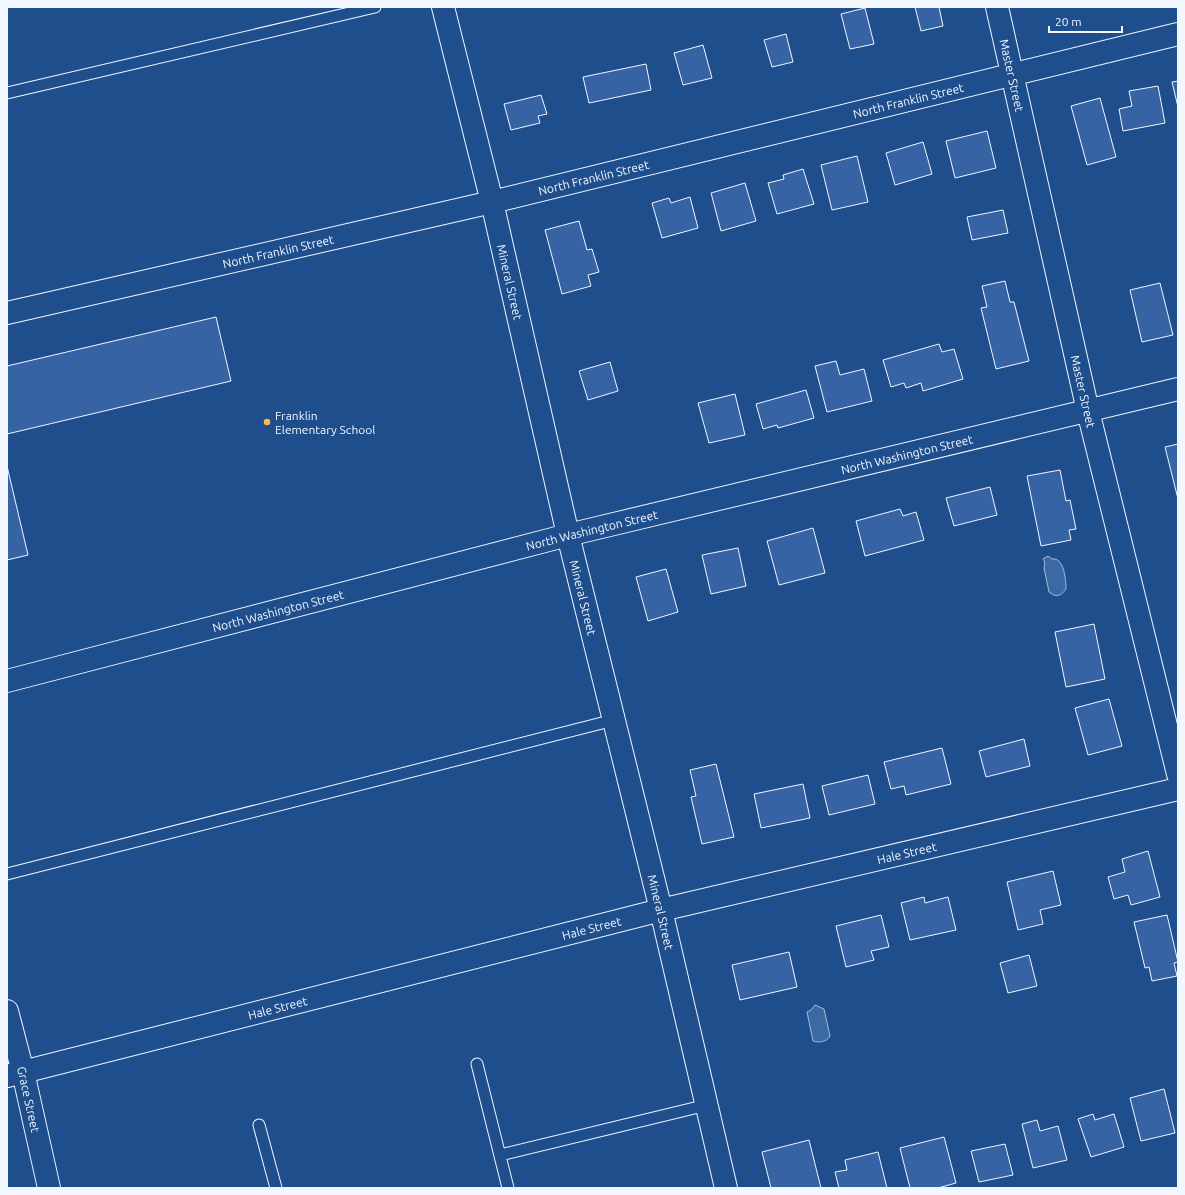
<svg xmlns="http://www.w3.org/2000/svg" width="1185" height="1195" font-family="Ubuntu,sans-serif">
  <rect width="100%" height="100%" fill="#1f4e8c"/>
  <!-- water -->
  <path fill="#3b69a3" stroke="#a8bbd7" d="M 1048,556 L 1052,559 C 1064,557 1066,580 1066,589 C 1061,596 1056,598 1049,592 L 1044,568 L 1045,562 L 1043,559 Z
    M 815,1005 L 824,1009 L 830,1036 C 827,1042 819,1043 813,1041 L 807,1012 L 811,1010 Z"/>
  <!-- building -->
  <path fill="#3563a3" stroke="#f2f6ff" d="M 915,7 L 939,7 L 943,26 L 921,31 Z
    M 865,8 L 874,44 L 850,49 L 841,14 Z
    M 786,34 L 793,62 L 772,67 L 764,40 Z
    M 703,45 L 712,78 L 683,85 L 674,53 Z
    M 646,64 L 651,90 L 589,103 L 583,77 Z
    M 1178,81 L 1178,107 L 1172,82 Z
    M 1158,86 L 1165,123 L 1123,131 L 1119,109 L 1132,106 L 1129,91 Z
    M 541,95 L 547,114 L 538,116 L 540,123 L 511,130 L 504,104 Z
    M 1100,98 L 1116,157 L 1087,165 L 1071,106 Z
    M 987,131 L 996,168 L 955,178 L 946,141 Z
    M 923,142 L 932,174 L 895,185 L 886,153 Z
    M 857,156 L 868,202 L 832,210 L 821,165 Z
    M 803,169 L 814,204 L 777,214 L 768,183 L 784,179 L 783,175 Z
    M 745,183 L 756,221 L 721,231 L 711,193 Z
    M 690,197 L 698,228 L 662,238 L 652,203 L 669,198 L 671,203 Z
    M 1003,210 L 1008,233 L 972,240 L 967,217 Z
    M 579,221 L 587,250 L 592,249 L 599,272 L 588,275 L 591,286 L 562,294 L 545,230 Z
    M 1005,281 L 1010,302 L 1014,302 L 1029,361 L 996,369 L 981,308 L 987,307 L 982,286 Z
    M 1160,283 L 1173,335 L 1142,342 L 1130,290 Z
    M 216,317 L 231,381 L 7,434 L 7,366 Z
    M 939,344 L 942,352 L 954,349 L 963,379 L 923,391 L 921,383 L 906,388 L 904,383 L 891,387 L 883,360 Z
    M 836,361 L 840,375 L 864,369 L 872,401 L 827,412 L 815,366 Z
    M 610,362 L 618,391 L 588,400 L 579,371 Z
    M 806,390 L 814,418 L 778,428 L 777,425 L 763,429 L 756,404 Z
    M 735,394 L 745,435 L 709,443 L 698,403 Z
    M 1178,444 L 1178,499 L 1165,447 Z
    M 7,466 L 28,555 L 7,560 Z
    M 1060,470 L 1066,501 L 1070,500 L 1076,529 L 1069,530 L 1071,540 L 1041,546 L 1027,476 Z
    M 990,487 L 997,515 L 954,526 L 946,498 Z
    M 900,509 L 903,516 L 916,512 L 924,540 L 865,556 L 856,521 Z
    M 813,528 L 825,573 L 779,585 L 767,541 Z
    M 738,548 L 746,586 L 711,594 L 702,555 Z
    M 666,569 L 678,612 L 648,621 L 636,577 Z
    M 1094,624 L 1105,679 L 1066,687 L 1055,632 Z
    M 1109,699 L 1122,746 L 1088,755 L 1075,708 Z
    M 1024,739 L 1030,766 L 986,777 L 979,751 Z
    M 942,748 L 951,784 L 906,795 L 904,786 L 891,789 L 884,762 Z
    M 716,764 L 734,837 L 702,844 L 691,797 L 696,796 L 690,770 Z
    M 868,775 L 875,804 L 829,815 L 822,786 Z
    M 803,784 L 810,818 L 761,828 L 754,794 Z
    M 1148,851 L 1160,897 L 1131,905 L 1128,895 L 1114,899 L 1108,877 L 1125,872 L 1122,859 Z
    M 1053,871 L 1061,905 L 1040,910 L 1043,924 L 1018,930 L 1007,882 Z
    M 924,897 L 925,903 L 948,897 L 956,930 L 910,940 L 901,903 Z
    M 881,915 L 889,947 L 871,951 L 874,960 L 846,967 L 836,926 Z
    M 1167,915 L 1178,962 L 1174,963 L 1177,976 L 1152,981 L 1149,967 L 1145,968 L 1134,922 Z
    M 789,952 L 797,987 L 740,1000 L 732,965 Z
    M 1029,955 L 1037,986 L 1008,993 L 1000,963 Z
    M 1164,1089 L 1175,1133 L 1141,1141 L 1130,1098 Z
    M 1093,1114 L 1095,1120 L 1114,1114 L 1124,1147 L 1091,1157 L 1078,1119 Z
    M 1037,1120 L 1040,1131 L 1058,1126 L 1067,1160 L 1033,1168 L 1022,1124 Z
    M 944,1137 L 956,1183 L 938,1188 L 910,1188 L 900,1148 Z
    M 809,1140 L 821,1188 L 771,1188 L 762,1152 Z
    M 1005,1144 L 1013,1175 L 979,1182 L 971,1151 Z
    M 878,1152 L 887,1188 L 839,1188 L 835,1172 L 847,1170 L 845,1160 Z"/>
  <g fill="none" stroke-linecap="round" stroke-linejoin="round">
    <!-- service casing -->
    <g stroke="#f2f6ff" stroke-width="13">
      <path id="service" d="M 7,93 L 375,7
        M 7,874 L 614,720
        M 477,1064 L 508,1188
        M 259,1125 L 276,1188
        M 500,1155 L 707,1105"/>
    </g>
    <!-- minor casing -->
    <g stroke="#f2f6ff" stroke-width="24">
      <g id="minor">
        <path id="s1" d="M 443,7 L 492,202 L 568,535 L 661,910 L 726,1188"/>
        <path id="s2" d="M 997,7 L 1088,411 L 1178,774"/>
        <path id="s3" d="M 7,313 L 492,202 L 1178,34"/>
        <path id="s4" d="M 7,681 L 568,535 L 1178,389"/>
        <path id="s5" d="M 7,1011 L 23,1072 L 49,1188"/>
        <path id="s6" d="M 7,1076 L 661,910 L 1178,789"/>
      </g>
    </g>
    <!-- service -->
    <use href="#service" stroke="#1f4e8c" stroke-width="11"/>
    <!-- minor -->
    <use href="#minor" stroke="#1f4e8c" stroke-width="22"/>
  </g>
  <!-- markers -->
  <circle fill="#ffb74d" stroke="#1f4e8c" stroke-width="1.5" cx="267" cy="422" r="4"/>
  <g text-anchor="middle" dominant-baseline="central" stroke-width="3" stroke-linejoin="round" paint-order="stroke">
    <!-- street labels -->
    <g font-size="12" fill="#f2f6ff" stroke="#1f4e8c">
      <text stroke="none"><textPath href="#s2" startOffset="70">Master Street</textPath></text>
      <text stroke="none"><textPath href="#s3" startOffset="926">North Franklin Street</textPath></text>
      <text stroke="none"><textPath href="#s3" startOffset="602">North Franklin Street</textPath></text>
      <text stroke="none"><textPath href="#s3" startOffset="278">North Franklin Street</textPath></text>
      <text stroke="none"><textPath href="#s1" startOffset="283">Mineral Street</textPath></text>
      <text stroke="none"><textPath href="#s2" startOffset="394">Master Street</textPath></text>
      <text stroke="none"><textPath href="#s4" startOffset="928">North Washington Street</textPath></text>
      <text stroke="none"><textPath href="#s4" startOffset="604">North Washington Street</textPath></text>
      <text stroke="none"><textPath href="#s1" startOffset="607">Mineral Street</textPath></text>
      <text stroke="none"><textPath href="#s4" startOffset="280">North Washington Street</textPath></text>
      <text stroke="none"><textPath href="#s6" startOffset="927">Hale Street</textPath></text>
      <text stroke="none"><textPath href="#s1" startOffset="931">Mineral Street</textPath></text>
      <text stroke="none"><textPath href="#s6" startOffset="603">Hale Street</textPath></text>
      <text stroke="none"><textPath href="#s6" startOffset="279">Hale Street</textPath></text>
      <text stroke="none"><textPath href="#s5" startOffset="91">Grace Street</textPath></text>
    </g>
    <!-- poi labels -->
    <g font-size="12" fill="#f2f6ff" stroke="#1f4e8c" text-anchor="start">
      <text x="275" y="415">Franklin<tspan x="275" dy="14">Elementary School</tspan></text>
    </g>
  </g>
  <!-- border -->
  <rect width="1185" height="1195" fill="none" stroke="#f2f6ff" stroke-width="16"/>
  <!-- scale -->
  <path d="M1049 26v6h73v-6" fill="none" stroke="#f2f6ff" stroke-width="2"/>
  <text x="1055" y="26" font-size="12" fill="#f2f6ff" stroke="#1f4e8c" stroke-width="3" paint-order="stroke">20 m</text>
</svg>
